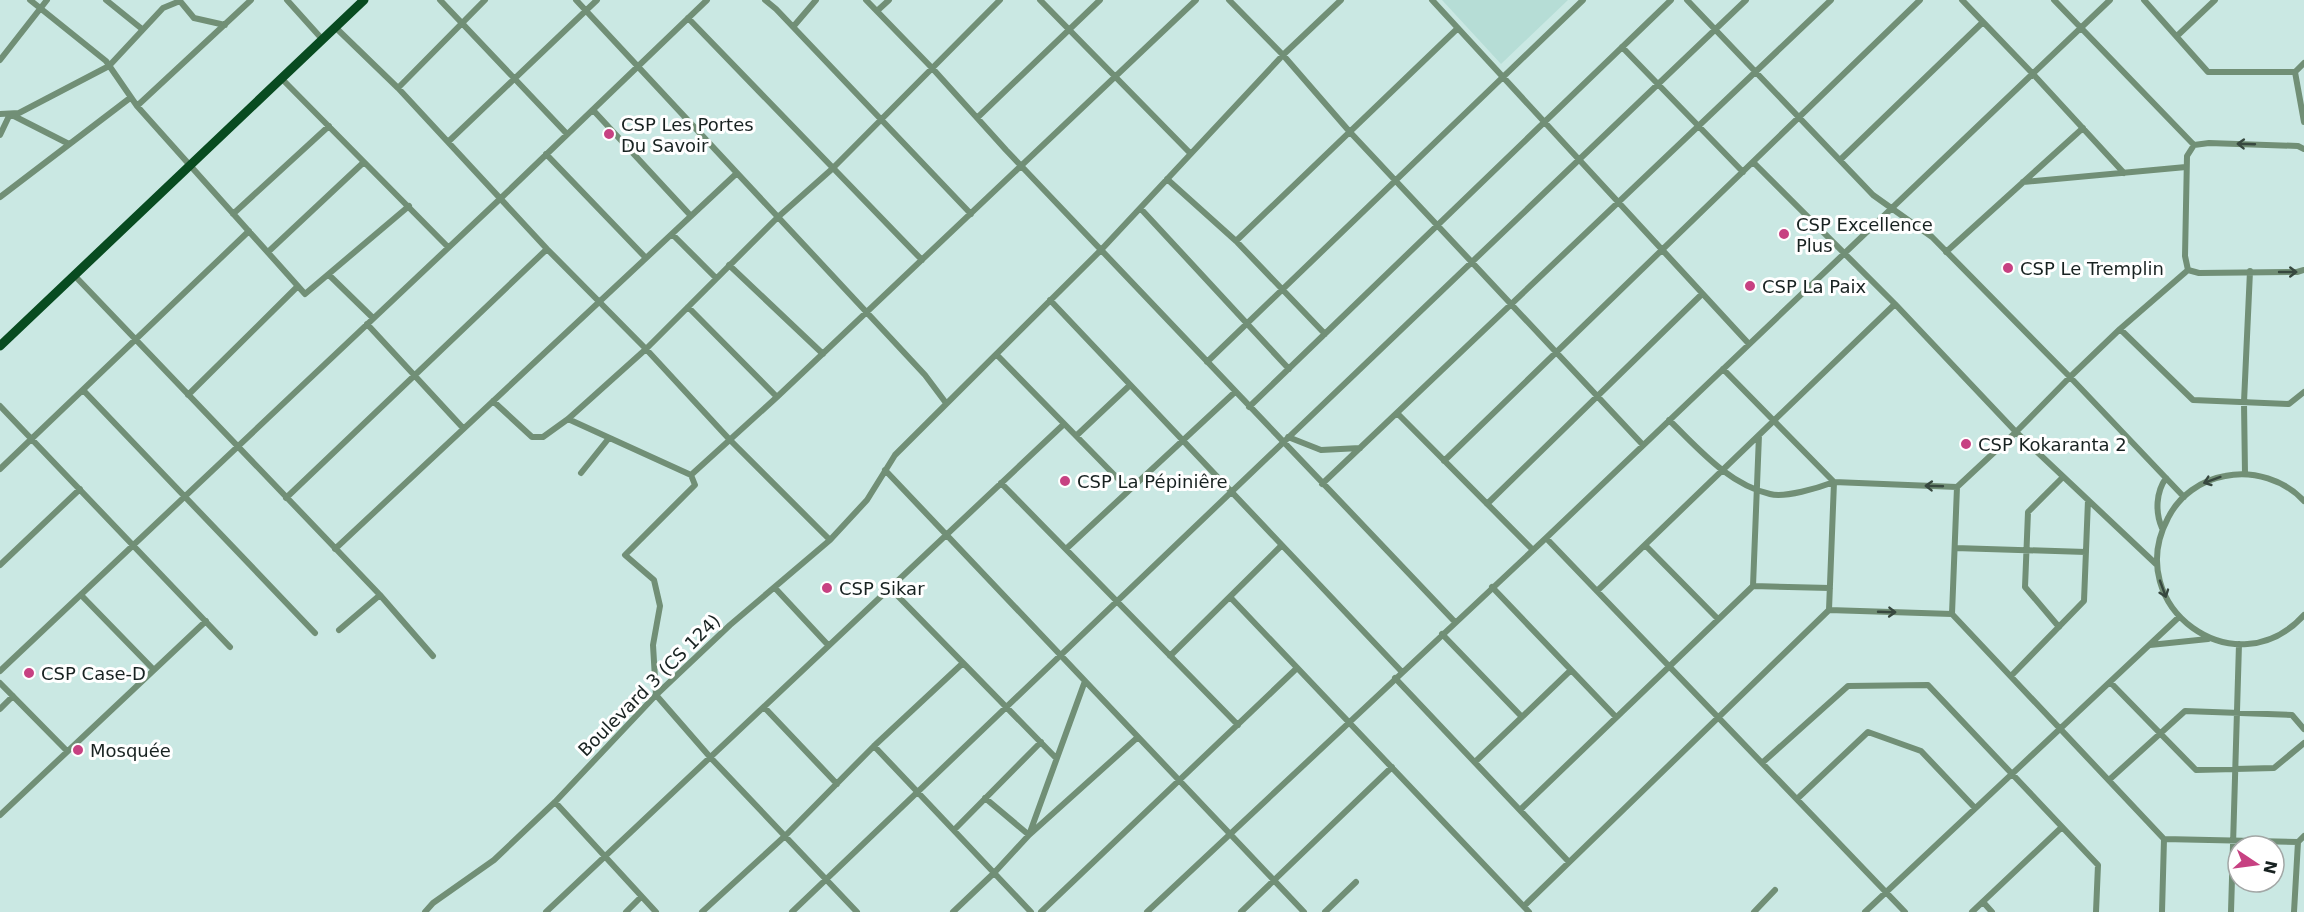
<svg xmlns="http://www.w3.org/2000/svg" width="2304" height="912" font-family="'DejaVu Sans',sans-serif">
  <rect width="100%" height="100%" fill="#cae8e3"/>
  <!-- built -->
  <path fill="#b6ddd6" d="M 1442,0 L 1568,0 L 1501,64 Z"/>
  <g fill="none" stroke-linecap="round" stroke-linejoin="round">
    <!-- minor -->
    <path stroke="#718f76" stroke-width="6" d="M 30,0 L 106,61 L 137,106 L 305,294 L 409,206
      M 106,0 L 142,29
      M 287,0 L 322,39
      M 440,0 L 567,134
      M 576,0 L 925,375 L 946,403
      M 765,0 L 776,9 L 971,214
      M 866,0 L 933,69 L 1006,150 L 1455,622
      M 1040,0 L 1190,153
      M 1229,0 L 1283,55 L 1349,131 L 1643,445
      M 1432,0 L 1749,344
      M 1687,0 L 1873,195 L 1932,237 L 2070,377 L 2184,497
      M 1962,0 L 2033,74 L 2124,173
      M 2054,0 L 2194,145
      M 2144,0 L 2208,72 L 2295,72 L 2304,63
      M 877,11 L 889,0
      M 688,18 L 922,260
      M 335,27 L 398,88 L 547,249 L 646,349 L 730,440 L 830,540
      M 793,27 L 816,0
      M 2177,36 L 2215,0
      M 1622,47 L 1743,172
      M 0,60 L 47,0
      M 2295,72 L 2304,122
      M 282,79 L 448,247
      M 398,88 L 485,0
      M 137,106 L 251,0
      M 593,110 L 691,216
      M 0,114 L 19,113 L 109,66 L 163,8 L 180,1 L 194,18 L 225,25
      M 977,118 L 1100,0
      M 0,135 L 10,114 L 69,144
      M 449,141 L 597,0
      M 546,154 L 646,258
      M 1840,160 L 1983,22
      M 1753,162 L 1895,304 L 2016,432 L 2157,565
      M 1167,179 L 1236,241 L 1325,334
      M 2023,182 L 2186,167
      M 0,197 L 130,98
      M 1141,209 L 1289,369
      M 233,214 L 329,126
      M 672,234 L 716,278
      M 1236,241 L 1458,28
      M 268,252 L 364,162
      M 1946,252 L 2083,128
      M 729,265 L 823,354
      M 2188,270 L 2185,256 L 2187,156 L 2194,145 L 2209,143 L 2298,146 L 2304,149
      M 2188,270 L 2199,273 L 2297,272 L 2304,270
      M 74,275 L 380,595 L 433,656
      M 329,275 L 373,318
      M 1050,300 L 1402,672
      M 688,307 L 777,397
      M 367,324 L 463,428
      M 2120,329 L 2193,400 L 2289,404 L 2304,392
      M 997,355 L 1129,490
      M 1207,362 L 1583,0
      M 83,390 L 315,633
      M 188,395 L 298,286
      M 493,401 L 532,437 L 543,437 L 568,419 L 646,349 L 778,217 L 832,169 L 1000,0
      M 0,406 L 230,647
      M 1249,407 L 1671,0
      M 1397,413 L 1532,549
      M 568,419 L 691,475 L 695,485 L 625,555 L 654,580 L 660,606 L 653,645 L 656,695 L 710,757 L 857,912
      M 1669,420 C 1699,449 1728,484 1770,494 C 1785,498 1818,488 1834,482 L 1723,369
      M 1076,436 L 1129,386
      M 1288,437 L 1321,450 L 1360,448
      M 1444,461 L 1920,0
      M 0,469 L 249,231
      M 885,470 L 1304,912
      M 581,473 L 609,438
      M 2245,474 L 2244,402 L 2250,271
      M 691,475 L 777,397 L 1196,0
      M 1001,483 L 1238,725
      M 1322,484 L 1831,0
      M 1957,487 L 2016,432 L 2070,377 L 2120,329 L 2188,270
      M 286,498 L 547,249
      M 2304,501 C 2285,480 2253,470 2225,476 C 2201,480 2179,496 2168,518 C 2121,607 2236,690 2304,615
      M 1487,504 L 1702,294
      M 2162,528 C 2155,512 2156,492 2166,478
      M 1546,538 L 1905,912
      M 1645,545 L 1718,619
      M 1955,548 L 2086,552
      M 335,549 L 737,173
      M 1066,549 L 1235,392
      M 0,565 L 80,489
      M 1753,586 L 1830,588
      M 1492,587 L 1616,717
      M 775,588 L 828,645
      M 890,588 L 1056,758
      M 1597,591 L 1895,304
      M 81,595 L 154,670
      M 1230,597 L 1529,912
      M 1952,614 L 2164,839 L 2162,912
      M 2059,627 L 2025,587 L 2028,512 L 2063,477
      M 339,630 L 380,595
      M 1442,634 L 1522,717
      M 2150,645 L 2208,639
      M 1170,656 L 1281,546
      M 0,671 L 501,198 L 707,0
      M 2011,676 L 2084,601 L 2088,500
      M 1395,678 L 1569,862
      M 2110,682 L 2196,770 L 2274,768 L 2304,743
      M 0,683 L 67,751
      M 764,707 L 837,784
      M 0,709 L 13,696
      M 874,746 L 1031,912
      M 1475,762 L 1571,670
      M 1762,763 L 1848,686 L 1928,685 L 2098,865 L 2096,912
      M 2109,780 L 2185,711 L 2292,715 L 2304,729
      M 985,798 L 1029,835 L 1085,681
      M 1797,799 L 1868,732 L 1921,751 L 1975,808
      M 555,802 L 656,912
      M 1520,810 L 1753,586 L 1759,435
      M 0,815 L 206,621
      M 954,830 L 1041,742
      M 2164,839 L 2298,842
      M 1983,902 L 1992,912
      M 1524,906 L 1829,610 L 1834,482 L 1957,487 L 1952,614 L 1829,610
      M 425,912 L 433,903 L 494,860 L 555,802 L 656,695 L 730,625 L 830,540 L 867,500 L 895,455 L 1101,250 L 1283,55 L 1341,0
      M 546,912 L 1064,424
      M 626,912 L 641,897
      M 702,912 L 785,836 L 874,746 L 963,663
      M 792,912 L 1746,0
      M 953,912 L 994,873 L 1029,835 L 1138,737
      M 1041,912 L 1297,668
      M 1147,912 L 1546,538 L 2110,0
      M 1241,912 L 1392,767
      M 1325,912 L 1356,882
      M 1754,912 L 1775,890
      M 1865,912 L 2179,617
      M 1972,912 L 2062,827
      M 2231,912 L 2239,644
      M 2294,912 L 2298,842 L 2304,836"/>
    <!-- primary -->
    <path stroke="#084b20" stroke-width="9" d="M 0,346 L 364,0"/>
  </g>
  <!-- one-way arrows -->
  <defs><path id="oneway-shaft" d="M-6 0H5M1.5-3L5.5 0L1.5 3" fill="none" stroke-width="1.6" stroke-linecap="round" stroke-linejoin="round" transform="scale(1.5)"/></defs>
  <g stroke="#37483f">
    <use href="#oneway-shaft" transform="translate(2246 144) rotate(-178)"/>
    <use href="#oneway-shaft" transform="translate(2288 272)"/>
    <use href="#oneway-shaft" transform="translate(2212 480) rotate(160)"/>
    <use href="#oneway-shaft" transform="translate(1934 486) rotate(-178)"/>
    <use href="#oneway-shaft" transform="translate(2163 589) rotate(70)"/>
    <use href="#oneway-shaft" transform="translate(1887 612) rotate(2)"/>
  </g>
  <!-- markers -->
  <g fill="#c74182" stroke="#fff" stroke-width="2">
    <circle cx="609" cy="134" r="6"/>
    <circle cx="1784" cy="234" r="6"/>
    <circle cx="2008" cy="268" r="6"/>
    <circle cx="1750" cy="286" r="6"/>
    <circle cx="1966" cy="444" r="6"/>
    <circle cx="1065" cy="481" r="6"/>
    <circle cx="827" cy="588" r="6"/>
    <circle cx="29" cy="673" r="6"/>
    <circle cx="78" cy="750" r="6"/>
  </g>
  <g text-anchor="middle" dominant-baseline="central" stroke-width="6" stroke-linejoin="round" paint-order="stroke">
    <!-- poi labels -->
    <g font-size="18" fill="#182221" stroke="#fff" text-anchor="start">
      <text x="621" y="124">CSP Les Portes<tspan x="621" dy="21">Du Savoir</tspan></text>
      <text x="1796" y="224">CSP Excellence<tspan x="1796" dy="21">Plus</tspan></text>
      <text x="2020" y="268">CSP Le Tremplin</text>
      <text x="1762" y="286">CSP La Paix</text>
      <text x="1978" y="444">CSP Kokaranta 2</text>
      <text x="1077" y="481">CSP La Pépiniêre</text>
      <text x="839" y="588">CSP Sikar</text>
      <text x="41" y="673">CSP Case-D</text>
      <text x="90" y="750">Mosquée</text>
    </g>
    <!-- street labels -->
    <g font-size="18" fill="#182221" stroke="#fff">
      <text transform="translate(649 685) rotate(-45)">Boulevard 3 (CS 124)</text>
    </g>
  </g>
  <!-- north arrow -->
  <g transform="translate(2256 864) rotate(103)"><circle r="28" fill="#ffffff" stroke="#a3a7a6" stroke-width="1.5"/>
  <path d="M0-4.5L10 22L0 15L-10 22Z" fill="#c74182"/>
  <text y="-9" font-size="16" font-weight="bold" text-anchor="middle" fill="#182221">N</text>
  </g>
</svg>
